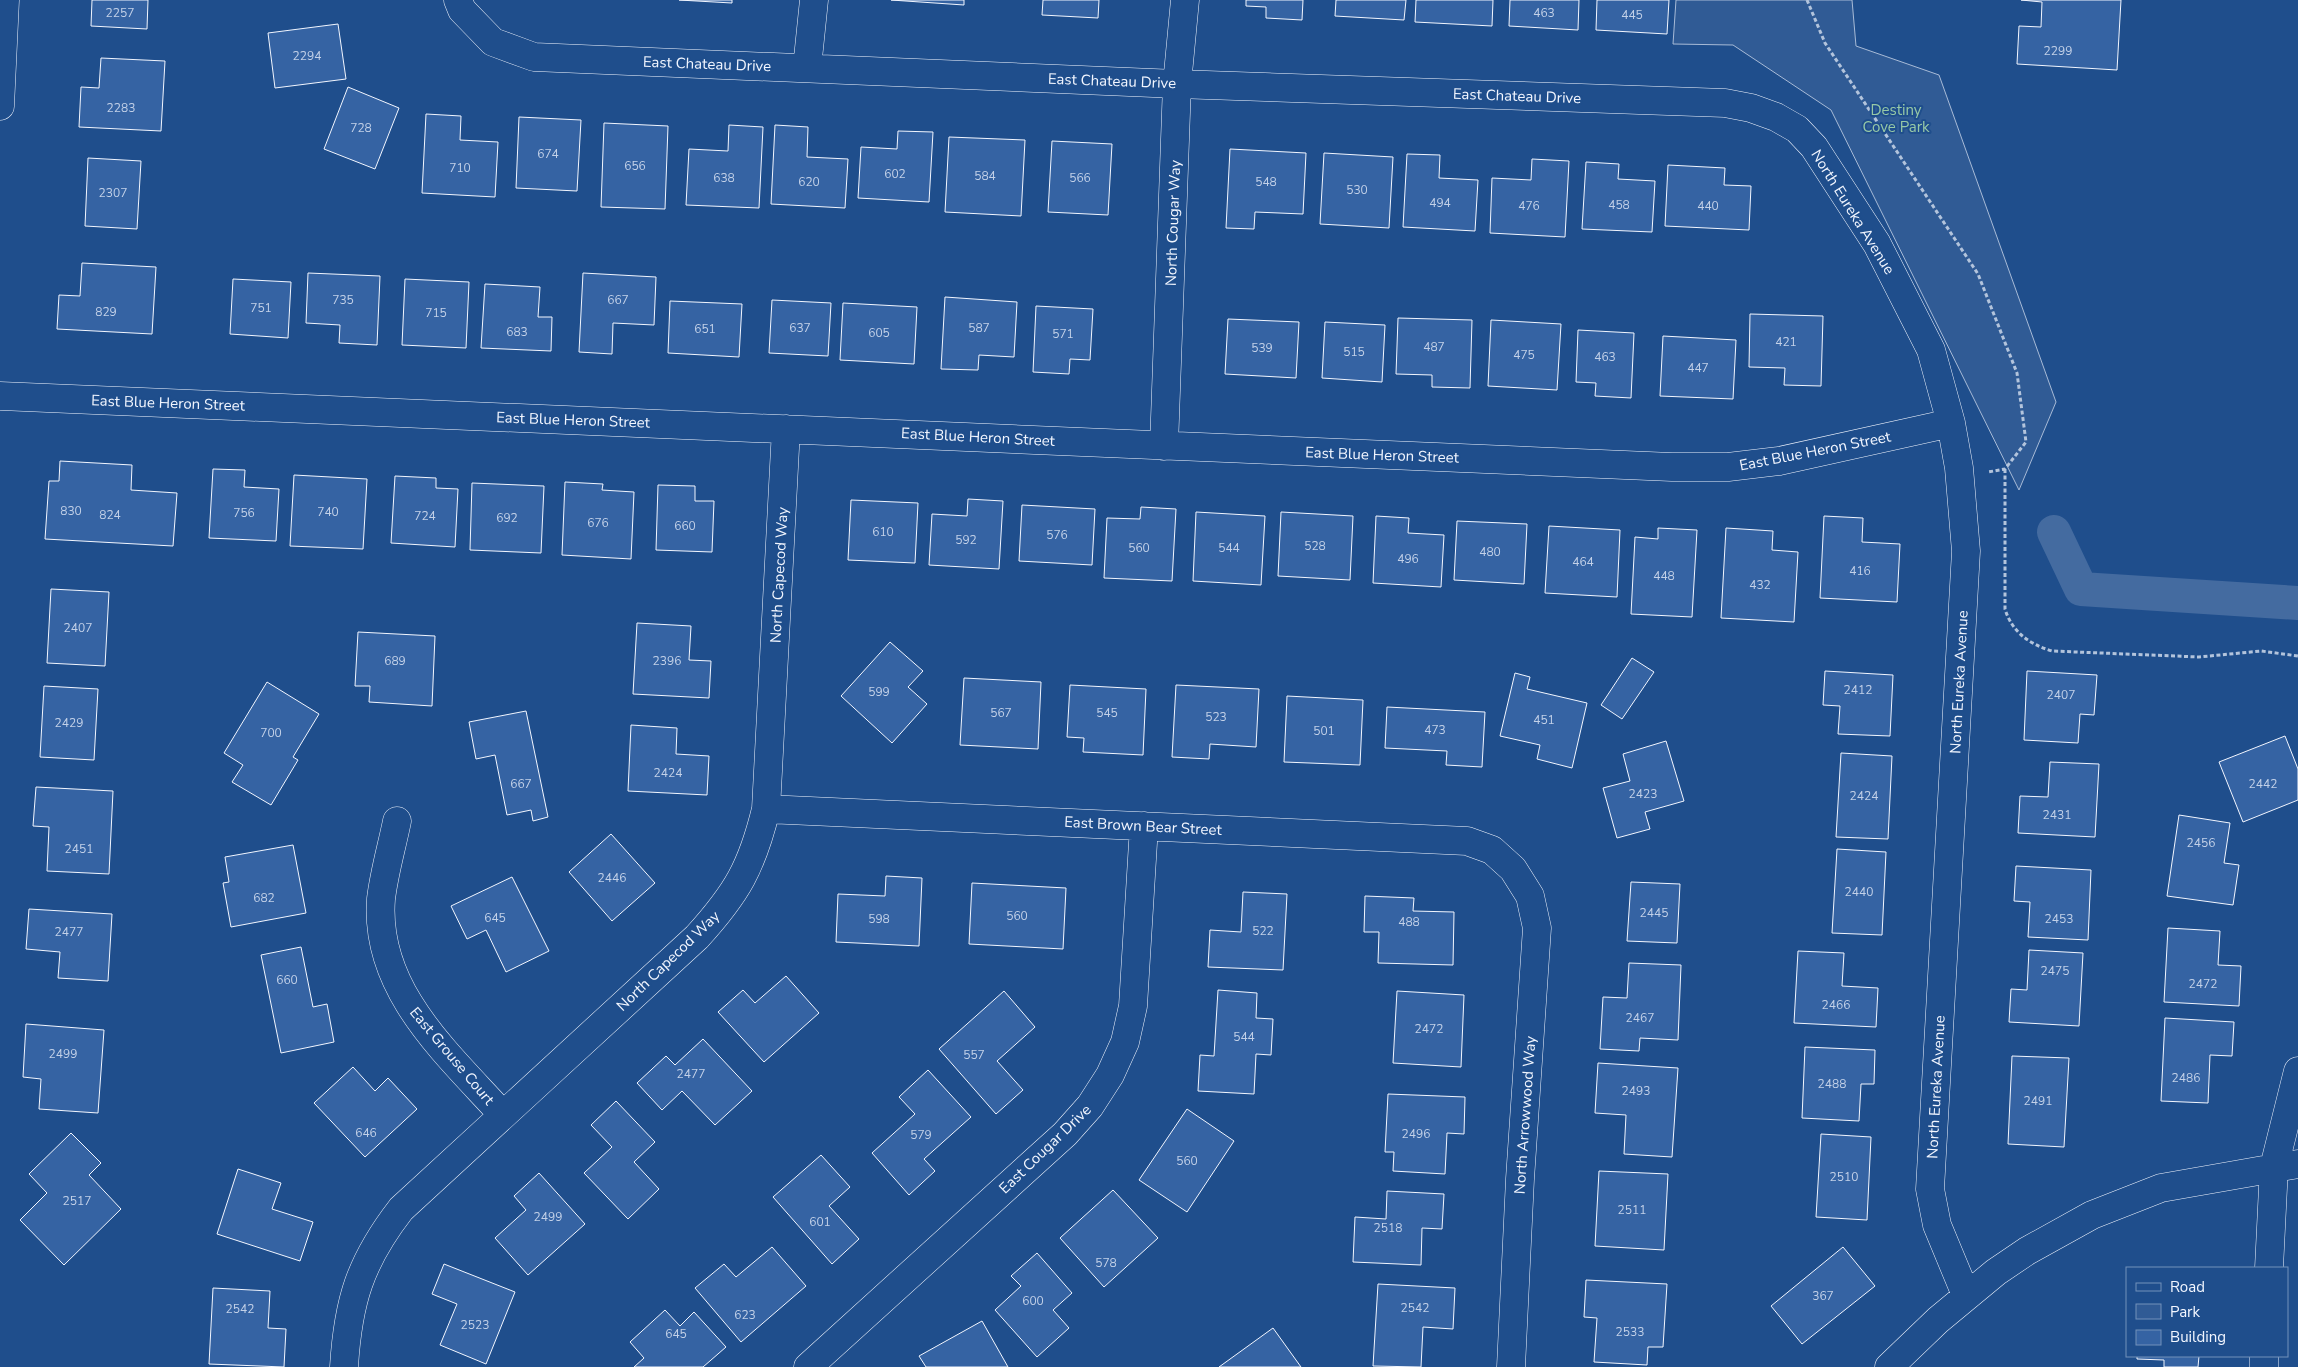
<svg xmlns="http://www.w3.org/2000/svg" width="2298" height="1367" font-family="'Nunito Sans',sans-serif">
  <rect width="100%" height="100%" fill="#1f4e8c"/>
  <!-- green -->
  <path fill="#305b95" stroke="#a8bbd7" d="M 1676,0 L 1852,0 L 1856,46 L 1939,75 L 2056,402 L 2019,490 L 1831,110 L 1733,45 L 1673,44 Z"/>
  <g fill="none" stroke-linecap="round" stroke-linejoin="round">
    <!-- canal -->
    <path stroke="#446ba0" stroke-width="34" d="M 2054,532 L 2081,589 L 2298,603"/>
  </g>
  <!-- building -->
  <path fill="#3563a3" stroke="#f2f6ff" d="M 92,0 L 148,0 L 147,29 L 91,26 Z
    M 679,0 L 732,0 L 732,3 Z
    M 891,0 L 964,0 L 964,5 Z
    M 1043,0 L 1099,0 L 1098,18 L 1042,15 Z
    M 1246,0 L 1303,0 L 1302,20 L 1266,18 L 1266,7 L 1246,6 Z
    M 1336,0 L 1406,0 L 1404,20 L 1335,16 Z
    M 1416,0 L 1493,0 L 1492,26 L 1415,22 Z
    M 1510,0 L 1579,0 L 1578,30 L 1509,26 Z
    M 1597,0 L 1669,0 L 1667,34 L 1596,30 Z
    M 2021,0 L 2121,0 L 2117,70 L 2017,64 L 2019,26 L 2041,27 L 2042,2 Z
    M 338,24 L 346,79 L 275,88 L 268,33 Z
    M 101,58 L 165,61 L 161,131 L 79,127 L 81,87 L 99,88 Z
    M 348,87 L 399,108 L 375,169 L 324,149 Z
    M 426,114 L 461,116 L 460,140 L 498,142 L 495,197 L 422,193 Z
    M 519,117 L 581,120 L 577,191 L 516,188 Z
    M 604,123 L 668,126 L 665,209 L 601,207 Z
    M 729,125 L 763,127 L 759,208 L 686,205 L 689,149 L 728,151 Z
    M 775,125 L 808,127 L 807,157 L 848,159 L 845,208 L 771,204 Z
    M 898,131 L 933,132 L 929,202 L 858,198 L 861,147 L 897,149 Z
    M 949,137 L 1025,140 L 1021,216 L 945,212 Z
    M 1052,141 L 1112,144 L 1108,215 L 1048,212 Z
    M 1230,149 L 1306,153 L 1303,214 L 1255,212 L 1254,229 L 1226,228 Z
    M 1324,153 L 1393,157 L 1389,228 L 1320,224 Z
    M 1407,154 L 1440,155 L 1439,178 L 1478,180 L 1475,231 L 1403,227 Z
    M 88,158 L 141,161 L 137,229 L 85,226 Z
    M 1532,159 L 1569,161 L 1565,237 L 1490,233 L 1492,178 L 1531,180 Z
    M 1586,162 L 1619,164 L 1618,179 L 1655,181 L 1652,232 L 1582,229 Z
    M 1668,165 L 1725,168 L 1724,185 L 1751,186 L 1749,230 L 1665,226 Z
    M 82,263 L 156,267 L 152,334 L 57,329 L 59,295 L 80,296 Z
    M 308,273 L 380,276 L 377,345 L 339,343 L 340,325 L 306,323 Z
    M 583,273 L 656,277 L 654,325 L 613,323 L 612,354 L 579,352 Z
    M 233,279 L 291,282 L 288,338 L 230,334 Z
    M 405,279 L 469,282 L 466,348 L 402,345 Z
    M 485,284 L 540,287 L 538,317 L 552,317 L 551,351 L 481,348 Z
    M 945,297 L 1017,302 L 1014,357 L 979,355 L 978,370 L 941,369 Z
    M 772,300 L 831,303 L 828,356 L 769,353 Z
    M 670,301 L 742,304 L 739,357 L 668,353 Z
    M 843,303 L 917,307 L 914,364 L 840,360 Z
    M 1036,306 L 1093,309 L 1090,360 L 1070,359 L 1069,374 L 1033,372 Z
    M 1750,314 L 1823,316 L 1821,386 L 1784,385 L 1785,368 L 1749,367 Z
    M 1398,318 L 1472,320 L 1470,388 L 1432,387 L 1432,375 L 1396,374 Z
    M 1228,319 L 1299,322 L 1296,378 L 1225,374 Z
    M 1491,320 L 1561,324 L 1557,390 L 1488,386 Z
    M 1325,322 L 1385,325 L 1382,382 L 1322,378 Z
    M 1578,330 L 1634,333 L 1631,398 L 1595,396 L 1596,383 L 1576,382 Z
    M 1663,336 L 1736,340 L 1733,399 L 1660,396 Z
    M 60,461 L 132,465 L 131,490 L 177,493 L 173,546 L 45,539 L 49,481 L 59,481 Z
    M 213,469 L 245,470 L 244,487 L 279,489 L 276,541 L 209,538 Z
    M 294,475 L 367,479 L 363,549 L 290,546 Z
    M 395,476 L 436,478 L 436,488 L 458,489 L 455,547 L 391,543 Z
    M 565,482 L 603,484 L 602,490 L 634,492 L 631,559 L 562,555 Z
    M 472,483 L 544,486 L 541,553 L 470,550 Z
    M 658,485 L 695,486 L 695,501 L 714,501 L 712,552 L 656,550 Z
    M 968,499 L 1003,501 L 999,569 L 929,565 L 932,514 L 967,516 Z
    M 851,500 L 918,503 L 915,563 L 848,560 Z
    M 1022,505 L 1095,509 L 1092,565 L 1019,561 Z
    M 1141,507 L 1176,509 L 1172,581 L 1104,578 L 1107,518 L 1140,519 Z
    M 1196,512 L 1265,516 L 1261,585 L 1193,581 Z
    M 1281,512 L 1353,516 L 1350,580 L 1278,576 Z
    M 1376,516 L 1409,518 L 1408,533 L 1444,535 L 1441,587 L 1373,583 Z
    M 1824,516 L 1863,518 L 1862,542 L 1900,544 L 1897,602 L 1820,598 Z
    M 1457,521 L 1527,524 L 1524,584 L 1454,580 Z
    M 1549,526 L 1620,530 L 1617,597 L 1545,593 Z
    M 1658,528 L 1697,530 L 1692,617 L 1631,614 L 1635,537 L 1658,539 Z
    M 1726,528 L 1773,531 L 1772,550 L 1798,552 L 1794,622 L 1721,618 Z
    M 51,589 L 109,592 L 105,666 L 47,663 Z
    M 637,623 L 691,626 L 689,660 L 711,661 L 709,698 L 633,694 Z
    M 358,632 L 435,636 L 432,706 L 369,702 L 370,686 L 355,686 Z
    M 890,642 L 923,671 L 908,687 L 927,704 L 892,743 L 841,696 Z
    M 1632,658 L 1654,672 L 1622,719 L 1601,705 Z
    M 1825,671 L 1893,675 L 1890,736 L 1838,734 L 1840,706 L 1823,705 Z
    M 2027,671 L 2097,675 L 2094,715 L 2080,714 L 2078,743 L 2024,740 Z
    M 1515,673 L 1530,677 L 1527,689 L 1587,703 L 1572,768 L 1537,759 L 1540,745 L 1500,736 Z
    M 964,678 L 1041,682 L 1038,749 L 960,745 Z
    M 267,682 L 319,714 L 293,757 L 298,760 L 271,805 L 232,782 L 243,765 L 224,753 Z
    M 1070,685 L 1146,689 L 1143,755 L 1083,752 L 1084,738 L 1067,737 Z
    M 1176,685 L 1259,689 L 1256,747 L 1210,744 L 1209,759 L 1172,757 Z
    M 44,686 L 98,689 L 94,760 L 40,757 Z
    M 1287,696 L 1363,700 L 1360,765 L 1284,762 Z
    M 1387,707 L 1485,712 L 1482,767 L 1446,765 L 1447,751 L 1385,748 Z
    M 526,711 L 548,817 L 533,821 L 531,810 L 507,815 L 495,755 L 476,759 L 469,722 Z
    M 631,725 L 677,728 L 676,754 L 709,756 L 707,795 L 628,791 Z
    M 2285,736 L 2298,769 L 2298,800 L 2243,822 L 2219,762 Z
    M 1666,741 L 1684,801 L 1645,812 L 1650,829 L 1617,838 L 1603,788 L 1630,781 L 1623,754 Z
    M 1841,753 L 1892,756 L 1888,839 L 1836,837 Z
    M 2050,762 L 2099,764 L 2095,837 L 2018,833 L 2020,796 L 2048,797 Z
    M 36,787 L 113,791 L 109,874 L 47,871 L 49,827 L 33,826 Z
    M 2179,815 L 2230,823 L 2224,863 L 2239,865 L 2233,905 L 2167,896 Z
    M 611,834 L 655,883 L 612,921 L 569,872 Z
    M 293,845 L 306,913 L 231,927 L 223,883 L 229,882 L 225,857 Z
    M 1837,849 L 1886,852 L 1882,935 L 1832,933 Z
    M 2016,866 L 2091,870 L 2088,940 L 2028,937 L 2030,902 L 2014,901 Z
    M 886,876 L 922,878 L 919,946 L 836,942 L 838,894 L 885,896 Z
    M 512,877 L 549,951 L 506,972 L 486,930 L 467,939 L 451,906 Z
    M 1631,882 L 1680,884 L 1677,943 L 1627,941 Z
    M 972,883 L 1066,888 L 1063,949 L 969,944 Z
    M 1243,892 L 1287,894 L 1283,970 L 1208,967 L 1210,930 L 1241,932 Z
    M 1365,896 L 1414,898 L 1413,911 L 1454,912 L 1453,965 L 1378,963 L 1379,932 L 1364,932 Z
    M 29,909 L 112,914 L 108,981 L 58,978 L 60,952 L 26,949 Z
    M 2168,928 L 2220,931 L 2218,965 L 2241,966 L 2239,1006 L 2164,1002 Z
    M 301,947 L 313,1007 L 327,1004 L 334,1042 L 281,1053 L 261,955 Z
    M 2029,950 L 2083,953 L 2079,1026 L 2009,1022 L 2011,989 L 2027,990 Z
    M 1798,951 L 1844,953 L 1842,986 L 1878,988 L 1876,1027 L 1794,1023 Z
    M 1629,963 L 1681,965 L 1678,1040 L 1640,1038 L 1639,1051 L 1600,1049 L 1603,997 L 1627,998 Z
    M 786,976 L 819,1013 L 764,1062 L 718,1012 L 743,990 L 755,1003 Z
    M 1218,990 L 1257,993 L 1256,1018 L 1273,1019 L 1271,1055 L 1256,1054 L 1254,1094 L 1198,1091 L 1200,1055 L 1214,1056 Z
    M 1004,991 L 1035,1027 L 997,1061 L 1023,1090 L 996,1114 L 939,1049 Z
    M 1397,991 L 1464,995 L 1461,1067 L 1393,1063 Z
    M 2165,1018 L 2234,1022 L 2232,1056 L 2210,1055 L 2208,1103 L 2161,1101 Z
    M 26,1024 L 104,1030 L 98,1113 L 39,1109 L 41,1079 L 23,1077 Z
    M 703,1039 L 752,1091 L 715,1125 L 682,1091 L 662,1110 L 637,1083 L 666,1056 L 675,1065 Z
    M 1805,1047 L 1875,1050 L 1874,1084 L 1861,1084 L 1859,1121 L 1802,1118 Z
    M 2012,1056 L 2069,1058 L 2064,1147 L 2008,1144 Z
    M 1598,1063 L 1678,1068 L 1672,1157 L 1624,1154 L 1626,1115 L 1595,1113 Z
    M 353,1067 L 375,1091 L 388,1078 L 417,1109 L 365,1157 L 314,1103 Z
    M 928,1070 L 971,1117 L 924,1159 L 935,1171 L 909,1195 L 872,1153 L 915,1114 L 899,1097 Z
    M 1388,1094 L 1465,1097 L 1464,1134 L 1447,1133 L 1445,1174 L 1393,1171 L 1394,1152 L 1385,1152 Z
    M 616,1101 L 655,1142 L 634,1162 L 659,1189 L 628,1219 L 584,1173 L 612,1147 L 591,1125 Z
    M 1187,1109 L 1234,1141 L 1187,1212 L 1139,1180 Z
    M 71,1133 L 101,1163 L 89,1175 L 121,1209 L 64,1265 L 20,1220 L 47,1193 L 29,1174 Z
    M 1821,1134 L 1871,1137 L 1867,1220 L 1816,1217 Z
    M 821,1155 L 850,1187 L 829,1206 L 859,1239 L 832,1264 L 773,1197 Z
    M 238,1169 L 281,1183 L 272,1209 L 313,1222 L 300,1261 L 217,1234 Z
    M 1599,1171 L 1668,1174 L 1664,1250 L 1595,1246 Z
    M 539,1173 L 585,1224 L 528,1275 L 495,1238 L 526,1210 L 514,1196 Z
    M 1113,1190 L 1158,1238 L 1104,1287 L 1060,1238 Z
    M 1387,1191 L 1444,1194 L 1442,1229 L 1422,1228 L 1421,1265 L 1353,1262 L 1355,1217 L 1386,1219 Z
    M 772,1247 L 806,1286 L 741,1342 L 695,1288 L 724,1264 L 736,1277 Z
    M 1843,1247 L 1875,1286 L 1802,1344 L 1771,1306 Z
    M 1037,1253 L 1072,1293 L 1053,1310 L 1069,1328 L 1037,1357 L 995,1310 L 1021,1286 L 1011,1276 Z
    M 444,1264 L 515,1292 L 486,1364 L 440,1345 L 457,1304 L 432,1294 Z
    M 1586,1280 L 1667,1284 L 1663,1347 L 1648,1347 L 1647,1365 L 1594,1362 L 1597,1318 L 1584,1317 Z
    M 1378,1284 L 1455,1288 L 1453,1329 L 1423,1327 L 1421,1367 L 1373,1366 Z
    M 213,1288 L 270,1291 L 268,1328 L 286,1329 L 284,1367 L 209,1364 Z
    M 665,1310 L 680,1326 L 694,1312 L 726,1347 L 703,1367 L 634,1367 L 644,1358 L 630,1342 Z
    M 982,1321 L 1008,1367 L 926,1367 L 919,1356 Z
    M 1273,1328 L 1301,1367 L 1219,1367 Z
    M 2137,1356 L 2199,1356 L 2198,1367 L 2164,1367 L 2164,1360 L 2137,1359 Z"/>
  <g fill="none" stroke-linecap="round" stroke-linejoin="round">
    <!-- minor casing -->
    <g stroke="#f2f6ff" stroke-width="29">
      <path id="minor" d="M 458,0 L 462,10 L 493,42 L 534,57 L 1177,84 L 1725,103 L 1751,108 L 1776,117 L 1797,129 L 1814,147 L 1877,244 L 1931,350 L 1951,423 L 1959,468 L 1966,551 L 1930,1189 L 1937,1225 L 1966,1295
        M 807,68 L 814,0
        M 0,106 L 5,0
        M 0,396 L 1672,467 L 1728,467 L 1779,461 L 1951,423
        M 1164,446 L 1177,84 L 1185,0
        M 766,809 L 1467,841 L 1492,850 L 1513,869 L 1530,896 L 1537,928 L 1520,1179 L 1511,1367
        M 397,821 C 392,846 384,873 381,899 C 374,990 447,1053 503,1115
        M 2269,1268 L 2274,1167 L 2298,1071
        M 344,1367 C 348,1301 360,1262 401,1209 L 697,937 C 737,893 752,867 766,809 L 786,429
        M 808,1367 L 1065,1134 L 1090,1106 L 1110,1075 L 1125,1042 L 1133,1006 L 1144,826
        M 1889,1367 L 1938,1320 L 1996,1272 L 2027,1251 L 2092,1215 L 2161,1188 L 2298,1164
        M 2264,1367 L 2264,1356"/>
    </g>
    <!-- path -->
    <path stroke="#b3c4dc" stroke-width="3" stroke-dasharray="4 2.5" stroke-linecap="butt" d="M 1807,0 L 1825,43 L 1978,274 L 2017,373 L 2026,442 L 2005,469 L 1988,472
      M 2005,469 L 2005,609 C 2012,632 2029,644 2052,651 L 2199,657 L 2261,651 L 2298,656"/>
    <!-- minor -->
    <use href="#minor" stroke="#1f4e8c" stroke-width="28"/>
  </g>
  <g text-anchor="middle" dominant-baseline="central" stroke-width="4" stroke-linejoin="round" paint-order="stroke">
    <!-- number labels -->
    <g font-size="12" fill="#c3d1e8">
      <text x="120" y="13">2257</text>
      <text x="1544" y="13">463</text>
      <text x="1632" y="15">445</text>
      <text x="2058" y="51">2299</text>
      <text x="307" y="56">2294</text>
      <text x="121" y="108">2283</text>
      <text x="361" y="128">728</text>
      <text x="548" y="154">674</text>
      <text x="635" y="166">656</text>
      <text x="460" y="168">710</text>
      <text x="895" y="174">602</text>
      <text x="985" y="176">584</text>
      <text x="724" y="178">638</text>
      <text x="1080" y="178">566</text>
      <text x="809" y="182">620</text>
      <text x="1266" y="182">548</text>
      <text x="1357" y="190">530</text>
      <text x="113" y="193">2307</text>
      <text x="1440" y="203">494</text>
      <text x="1619" y="205">458</text>
      <text x="1529" y="206">476</text>
      <text x="1708" y="206">440</text>
      <text x="343" y="300">735</text>
      <text x="618" y="300">667</text>
      <text x="261" y="308">751</text>
      <text x="106" y="312">829</text>
      <text x="436" y="313">715</text>
      <text x="800" y="328">637</text>
      <text x="979" y="328">587</text>
      <text x="705" y="329">651</text>
      <text x="517" y="332">683</text>
      <text x="879" y="333">605</text>
      <text x="1063" y="334">571</text>
      <text x="1786" y="342">421</text>
      <text x="1434" y="347">487</text>
      <text x="1262" y="348">539</text>
      <text x="1354" y="352">515</text>
      <text x="1524" y="355">475</text>
      <text x="1605" y="357">463</text>
      <text x="1698" y="368">447</text>
      <text x="71" y="511">830</text>
      <text x="328" y="512">740</text>
      <text x="244" y="513">756</text>
      <text x="110" y="515">824</text>
      <text x="425" y="516">724</text>
      <text x="507" y="518">692</text>
      <text x="598" y="523">676</text>
      <text x="685" y="526">660</text>
      <text x="883" y="532">610</text>
      <text x="1057" y="535">576</text>
      <text x="966" y="540">592</text>
      <text x="1315" y="546">528</text>
      <text x="1139" y="548">560</text>
      <text x="1229" y="548">544</text>
      <text x="1490" y="552">480</text>
      <text x="1408" y="559">496</text>
      <text x="1583" y="562">464</text>
      <text x="1860" y="571">416</text>
      <text x="1664" y="576">448</text>
      <text x="1760" y="585">432</text>
      <text x="78" y="628">2407</text>
      <text x="395" y="661">689</text>
      <text x="667" y="661">2396</text>
      <text x="1858" y="690">2412</text>
      <text x="879" y="692">599</text>
      <text x="2061" y="695">2407</text>
      <text x="1001" y="713">567</text>
      <text x="1107" y="713">545</text>
      <text x="1216" y="717">523</text>
      <text x="1544" y="720">451</text>
      <text x="69" y="723">2429</text>
      <text x="1435" y="730">473</text>
      <text x="1324" y="731">501</text>
      <text x="271" y="733">700</text>
      <text x="668" y="773">2424</text>
      <text x="521" y="784">667</text>
      <text x="2263" y="784">2442</text>
      <text x="1643" y="794">2423</text>
      <text x="1864" y="796">2424</text>
      <text x="2057" y="815">2431</text>
      <text x="2201" y="843">2456</text>
      <text x="79" y="849">2451</text>
      <text x="612" y="878">2446</text>
      <text x="1859" y="892">2440</text>
      <text x="264" y="898">682</text>
      <text x="1654" y="913">2445</text>
      <text x="1017" y="916">560</text>
      <text x="495" y="918">645</text>
      <text x="879" y="919">598</text>
      <text x="2059" y="919">2453</text>
      <text x="1409" y="922">488</text>
      <text x="1263" y="931">522</text>
      <text x="69" y="932">2477</text>
      <text x="2055" y="971">2475</text>
      <text x="287" y="980">660</text>
      <text x="2203" y="984">2472</text>
      <text x="1836" y="1005">2466</text>
      <text x="1640" y="1018">2467</text>
      <text x="1429" y="1029">2472</text>
      <text x="1244" y="1037">544</text>
      <text x="63" y="1054">2499</text>
      <text x="974" y="1055">557</text>
      <text x="691" y="1074">2477</text>
      <text x="2186" y="1078">2486</text>
      <text x="1832" y="1084">2488</text>
      <text x="1636" y="1091">2493</text>
      <text x="2038" y="1101">2491</text>
      <text x="366" y="1133">646</text>
      <text x="1416" y="1134">2496</text>
      <text x="921" y="1135">579</text>
      <text x="1187" y="1161">560</text>
      <text x="1844" y="1177">2510</text>
      <text x="77" y="1201">2517</text>
      <text x="1632" y="1210">2511</text>
      <text x="548" y="1217">2499</text>
      <text x="820" y="1222">601</text>
      <text x="1388" y="1228">2518</text>
      <text x="1106" y="1263">578</text>
      <text x="1823" y="1296">367</text>
      <text x="1033" y="1301">600</text>
      <text x="1415" y="1308">2542</text>
      <text x="240" y="1309">2542</text>
      <text x="745" y="1315">623</text>
      <text x="475" y="1325">2523</text>
      <text x="1630" y="1332">2533</text>
      <text x="676" y="1334">645</text>
    </g>
    <!-- street labels -->
    <g font-size="15" fill="#f2f6ff" stroke="#1f4e8c">
      <text transform="translate(707 64) rotate(2)">East Chateau Drive</text>
      <text transform="translate(1112 81) rotate(2)">East Chateau Drive</text>
      <text transform="translate(1517 96) rotate(2)">East Chateau Drive</text>
      <text transform="translate(1853 212) rotate(58)">North Eureka Avenue</text>
      <text transform="translate(1173 223) rotate(-88)">North Cougar Way</text>
      <text transform="translate(168 403) rotate(2)">East Blue Heron Street</text>
      <text transform="translate(573 420) rotate(2)">East Blue Heron Street</text>
      <text transform="translate(978 437) rotate(3)">East Blue Heron Street</text>
      <text transform="translate(1815 451) rotate(-11)">East Blue Heron Street</text>
      <text transform="translate(1382 455) rotate(2)">East Blue Heron Street</text>
      <text transform="translate(779 575) rotate(-87)">North Capecod Way</text>
      <text transform="translate(1959 682) rotate(-87)">North Eureka Avenue</text>
      <text transform="translate(1143 826) rotate(3)">East Brown Bear Street</text>
      <text transform="translate(668 961) rotate(-44)">North Capecod Way</text>
      <text transform="translate(452 1056) rotate(50)">East Grouse Court</text>
      <text transform="translate(1936 1087) rotate(-87)">North Eureka Avenue</text>
      <text transform="translate(1525 1115) rotate(-86)">North Arrowwood Way</text>
      <text transform="translate(1045 1149) rotate(-44)">East Cougar Drive</text>
    </g>
    <!-- park labels -->
    <g font-size="15" fill="#97c8a6" stroke="#1f4e8c">
      <text x="1896" y="110">Destiny<tspan x="1896" dy="17">Cove Park</tspan></text>
    </g>
  </g>
  <!-- legend -->
  <rect x="2126" y="1267" width="162" height="90" fill="#1f4e8c" stroke="#7391ba"/>
  <rect x="2136" y="1283" width="25" height="8" fill="#1f4e8c" stroke="#7391ba"/>
  <text x="2170" y="1292" font-size="15" fill="#f2f6ff">Road</text>
  <rect x="2136" y="1304" width="25" height="15" fill="#305b95" stroke="#7391ba"/>
  <text x="2170" y="1317" font-size="15" fill="#f2f6ff">Park</text>
  <rect x="2136" y="1330" width="25" height="15" fill="#3563a3" stroke="#7391ba"/>
  <text x="2170" y="1342" font-size="15" fill="#f2f6ff">Building</text>
</svg>
